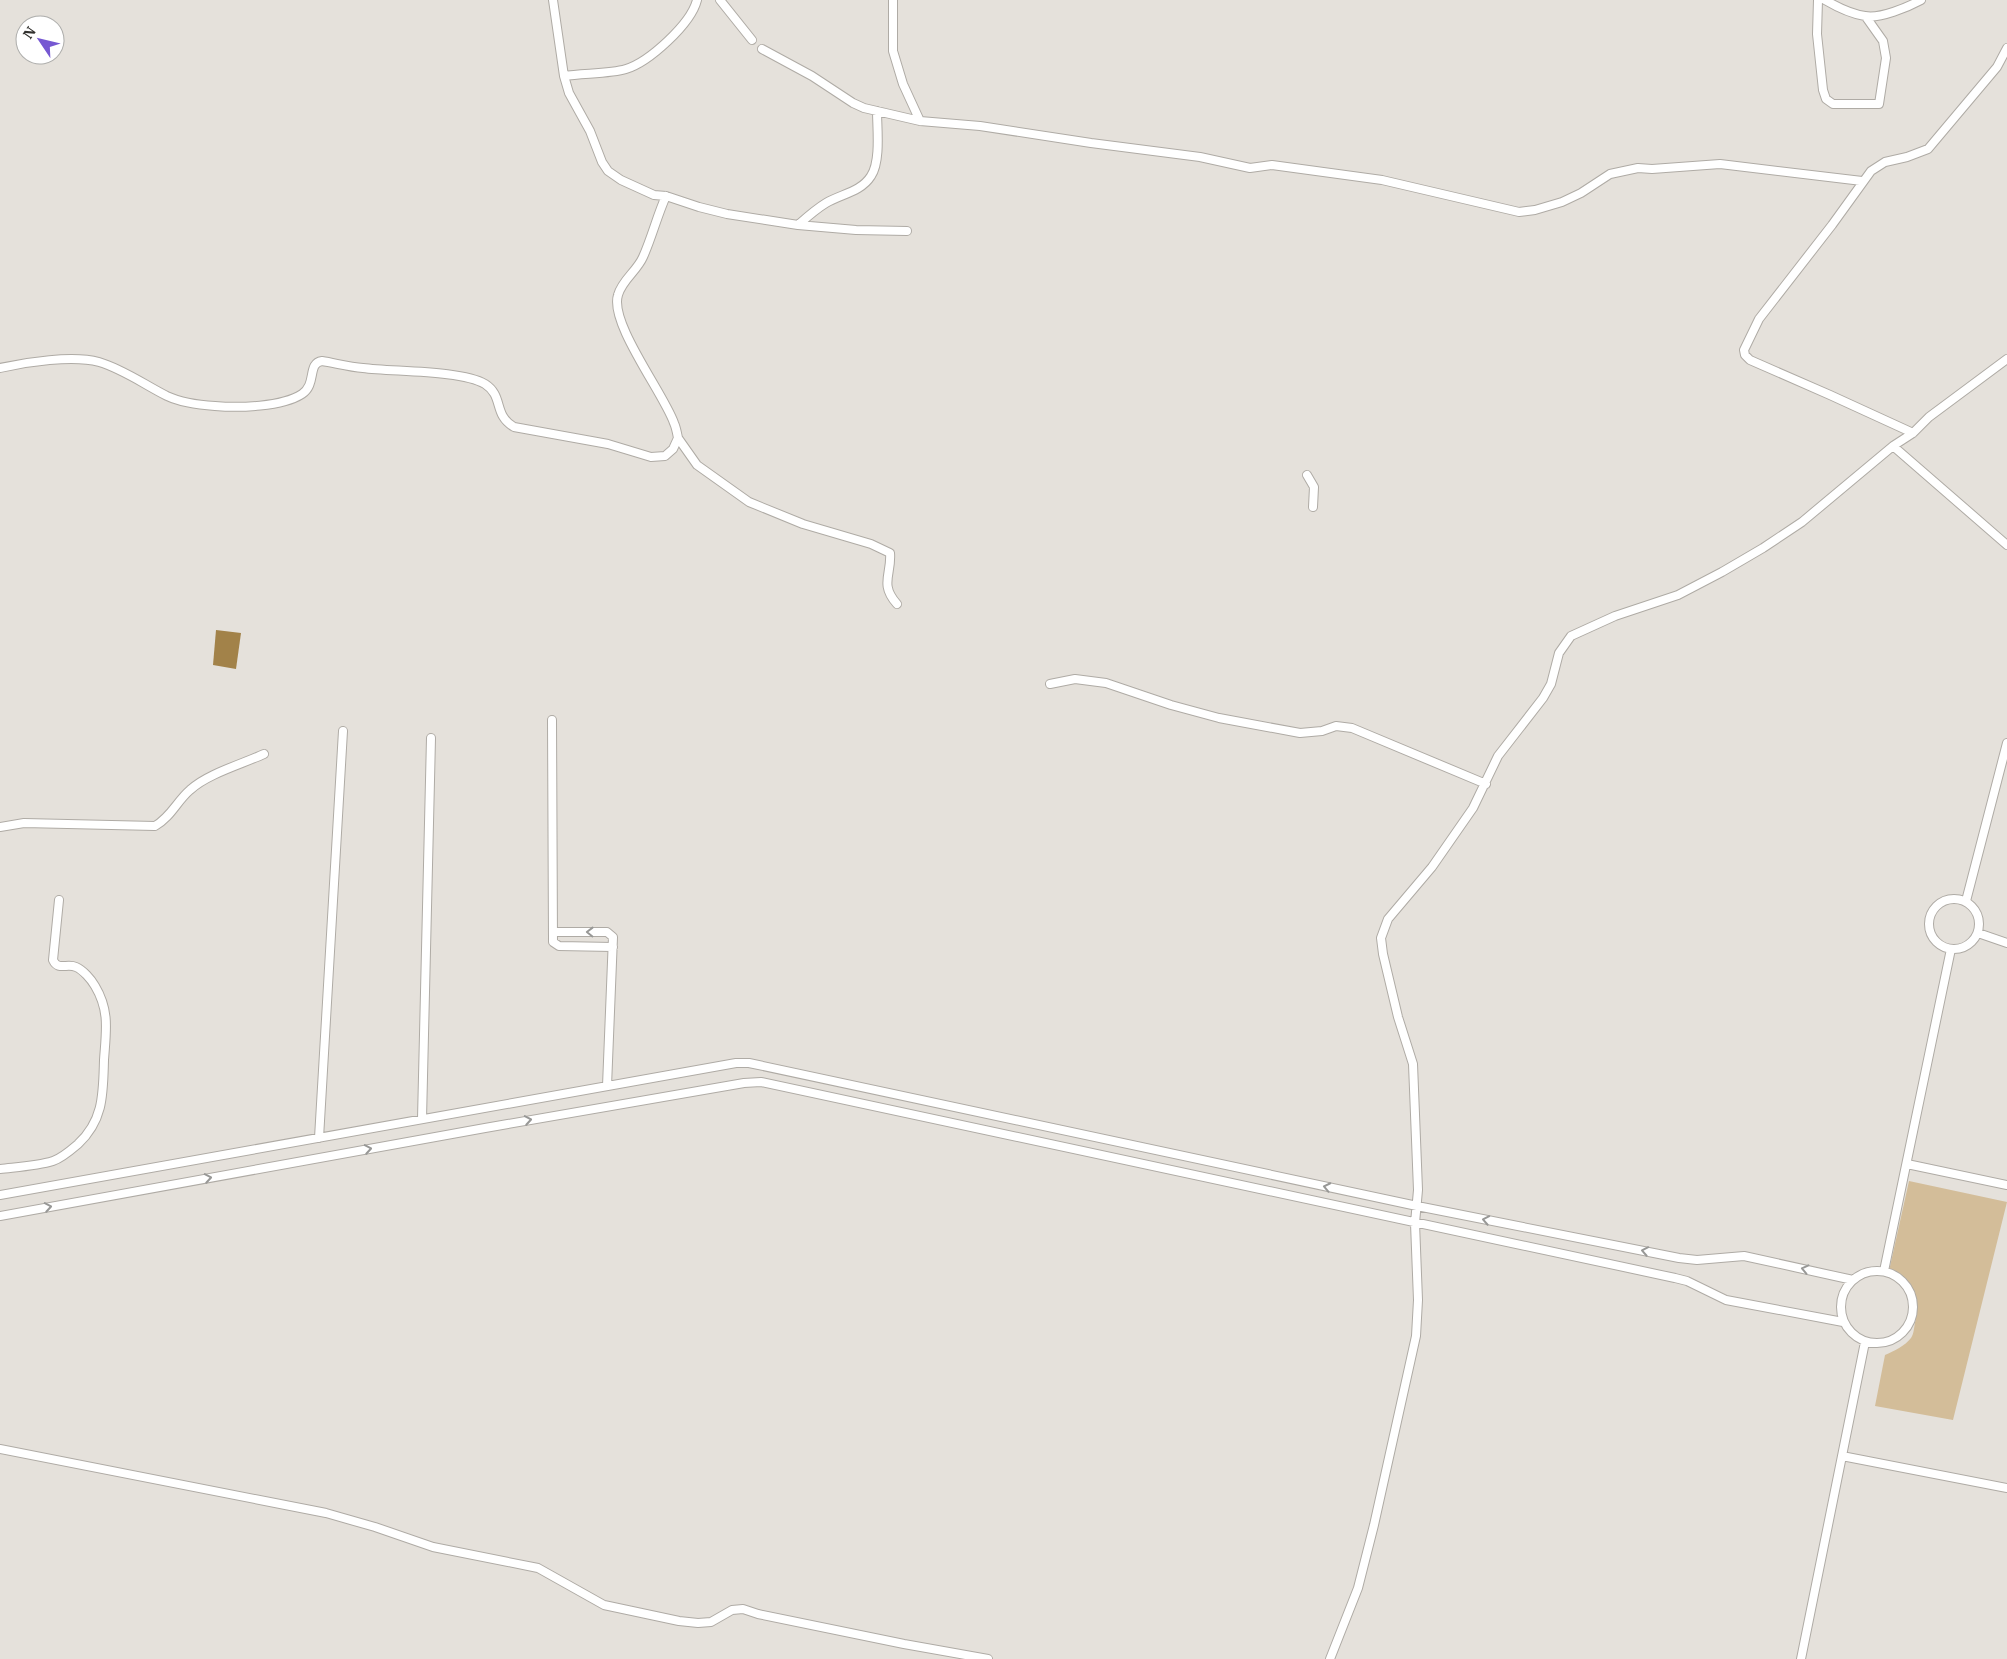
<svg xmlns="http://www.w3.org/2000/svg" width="2007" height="1659" font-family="'IBM Plex Serif',serif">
  <rect width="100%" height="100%" fill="#e5e1db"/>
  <!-- green -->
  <path fill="#d3bd99" d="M 1909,1181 L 2007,1202 L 1953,1420 L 1875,1406 L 1885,1355 C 1894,1351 1905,1346 1911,1338 C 1914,1334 1914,1327 1915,1323 C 1920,1297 1909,1284 1889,1271 Z"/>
  <!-- water -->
  <path fill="#a28249" d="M 216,630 L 241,633 L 236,669 L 213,665 Z"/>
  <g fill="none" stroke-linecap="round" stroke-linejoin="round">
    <!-- street casing -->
    <g stroke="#afaba5" stroke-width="10">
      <path id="street" d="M 553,0 L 564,76 L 569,93 L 590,131 L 602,162 L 608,171 L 621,180 L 654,195 L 666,196 L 699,207 L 727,214 L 798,225 C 807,217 816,209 826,203 C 841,194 861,192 871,176 C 881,161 877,128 877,111
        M 720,0 L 752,40
        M 893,0 L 893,51 L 903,84 L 920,121
        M 1818,0 L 1817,34 L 1823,90 L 1826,99 L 1833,104 L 1879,104 L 1886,58 L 1883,41 L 1866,17
        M 1825,0 C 1837,7 1851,14 1865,16 C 1880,19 1908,7 1921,0
        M 762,49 L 812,76 L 853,103 L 864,108 L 920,121 L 980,126 L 1091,143 L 1200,157 L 1250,168 L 1272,165 L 1382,180 L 1519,212 L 1535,210 L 1562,202 L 1581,193 L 1610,174 L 1638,168 L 1652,169 L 1720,164 L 1862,181
        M 564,76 C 582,73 610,74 626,69 C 649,62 691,24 697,0
        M 798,225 L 856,230 L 907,231
        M 0,368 C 26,362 73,355 99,362 C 123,369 145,385 167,396 C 182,403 199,405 215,406 C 239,408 282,407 302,394 C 317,384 307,363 322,361 C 335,363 349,367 363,368 C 393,372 461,370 485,384 C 504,396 493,415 514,427 L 608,444 L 651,457 L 665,456 L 673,449 L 678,438 C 677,433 676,427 674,423 C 664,394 609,323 618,295 C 622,280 637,271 643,257 C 652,237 657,216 666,196
        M 1913,433 L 1830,395 L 1750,360 L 1745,355 L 1744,350 L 1759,319 L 1832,225 L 1871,171 L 1885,162 L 1907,157 L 1928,149 L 1997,67 L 2007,48
        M 678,438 L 697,465 L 749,502 L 803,524 L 871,544 L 890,553 C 892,574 879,584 897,604
        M 1893,446 L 2007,545
        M 1307,475 L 1314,487 L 1313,507
        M 1050,684 L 1075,679 L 1106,683 L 1171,705 L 1219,718 L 1300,733 L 1322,731 L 1336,726 L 1352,728 L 1486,784
        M 552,720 L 553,942 L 559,946 L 613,947
        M 0,827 L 24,823 L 155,826 C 171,817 177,801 190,790 C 207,774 242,764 264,754
        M1929 924a25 25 0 1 1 50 0a25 25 0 1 1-50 0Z
        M 1966,901 L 2007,743
        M 554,932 L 607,932 L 613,937 L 607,1086
        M 1978,933 L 2007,943
        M 422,1119 L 431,738
        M 319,1138 L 343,731
        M 1907,1164 L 2007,1185
        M 0,1169 C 17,1167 37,1166 53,1161 C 62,1158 71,1150 78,1144 C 104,1120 103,1093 104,1060 C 106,1031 110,1011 95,986 C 91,979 83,970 76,967 C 67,963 58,971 53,960 L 59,900
        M 0,1195 L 736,1063 L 749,1063 L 1417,1206 L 1679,1258 L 1697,1260 L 1744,1256 L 1853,1280
        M 0,1216 L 485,1128 L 744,1083 L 761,1082 L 1675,1278 L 1687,1281 L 1726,1300 L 1843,1322
        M 1884,1271 L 1951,949
        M1841 1307a36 36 0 1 1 72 0a36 36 0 1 1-72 0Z
        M 0,1449 L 326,1513 L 375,1527 L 433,1547 L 538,1568 L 604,1605 L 679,1621 L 698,1623 L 711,1622 L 732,1610 L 743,1609 L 758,1614 L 904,1644 L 988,1659
        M 1842,1456 L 2007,1488
        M 1330,1659 L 1358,1588 L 1374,1525 L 1416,1336 L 1418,1300 L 1415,1223 L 1418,1190 L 1413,1064 L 1398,1017 L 1383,954 L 1381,938 L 1388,919 L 1432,867 L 1473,808 L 1498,756 L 1543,698 L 1551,684 L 1559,653 L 1571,636 L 1615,616 L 1678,595 L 1722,572 L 1763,548 L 1802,522 L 1893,446 L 1913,433 L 1929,417 L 2007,359
        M 1801,1659 L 1865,1342"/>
    </g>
    <!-- street -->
    <use href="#street" stroke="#fff" stroke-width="8"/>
  </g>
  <!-- one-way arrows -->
  <defs><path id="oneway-chevron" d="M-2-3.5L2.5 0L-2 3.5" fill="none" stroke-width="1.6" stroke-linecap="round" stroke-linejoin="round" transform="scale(1.25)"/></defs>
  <g stroke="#989896">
    <use href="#oneway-chevron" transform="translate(590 932) rotate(-179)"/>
    <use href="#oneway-chevron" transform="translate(528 1120) rotate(-10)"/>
    <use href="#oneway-chevron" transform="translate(368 1149) rotate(-10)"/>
    <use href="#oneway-chevron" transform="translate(208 1178) rotate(-10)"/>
    <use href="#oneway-chevron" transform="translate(1327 1187) rotate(-168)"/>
    <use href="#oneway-chevron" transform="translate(48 1207) rotate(-10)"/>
    <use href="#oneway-chevron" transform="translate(1486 1220) rotate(-169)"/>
    <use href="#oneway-chevron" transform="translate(1645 1251) rotate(-169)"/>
    <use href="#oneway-chevron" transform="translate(1805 1269) rotate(-167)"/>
  </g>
  <!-- north arrow -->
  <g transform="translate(40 40) rotate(305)"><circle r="24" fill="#ffffff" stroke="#adadab"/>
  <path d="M0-4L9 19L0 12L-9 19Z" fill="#7658d2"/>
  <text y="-8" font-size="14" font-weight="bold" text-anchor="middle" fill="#32312e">N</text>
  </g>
</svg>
